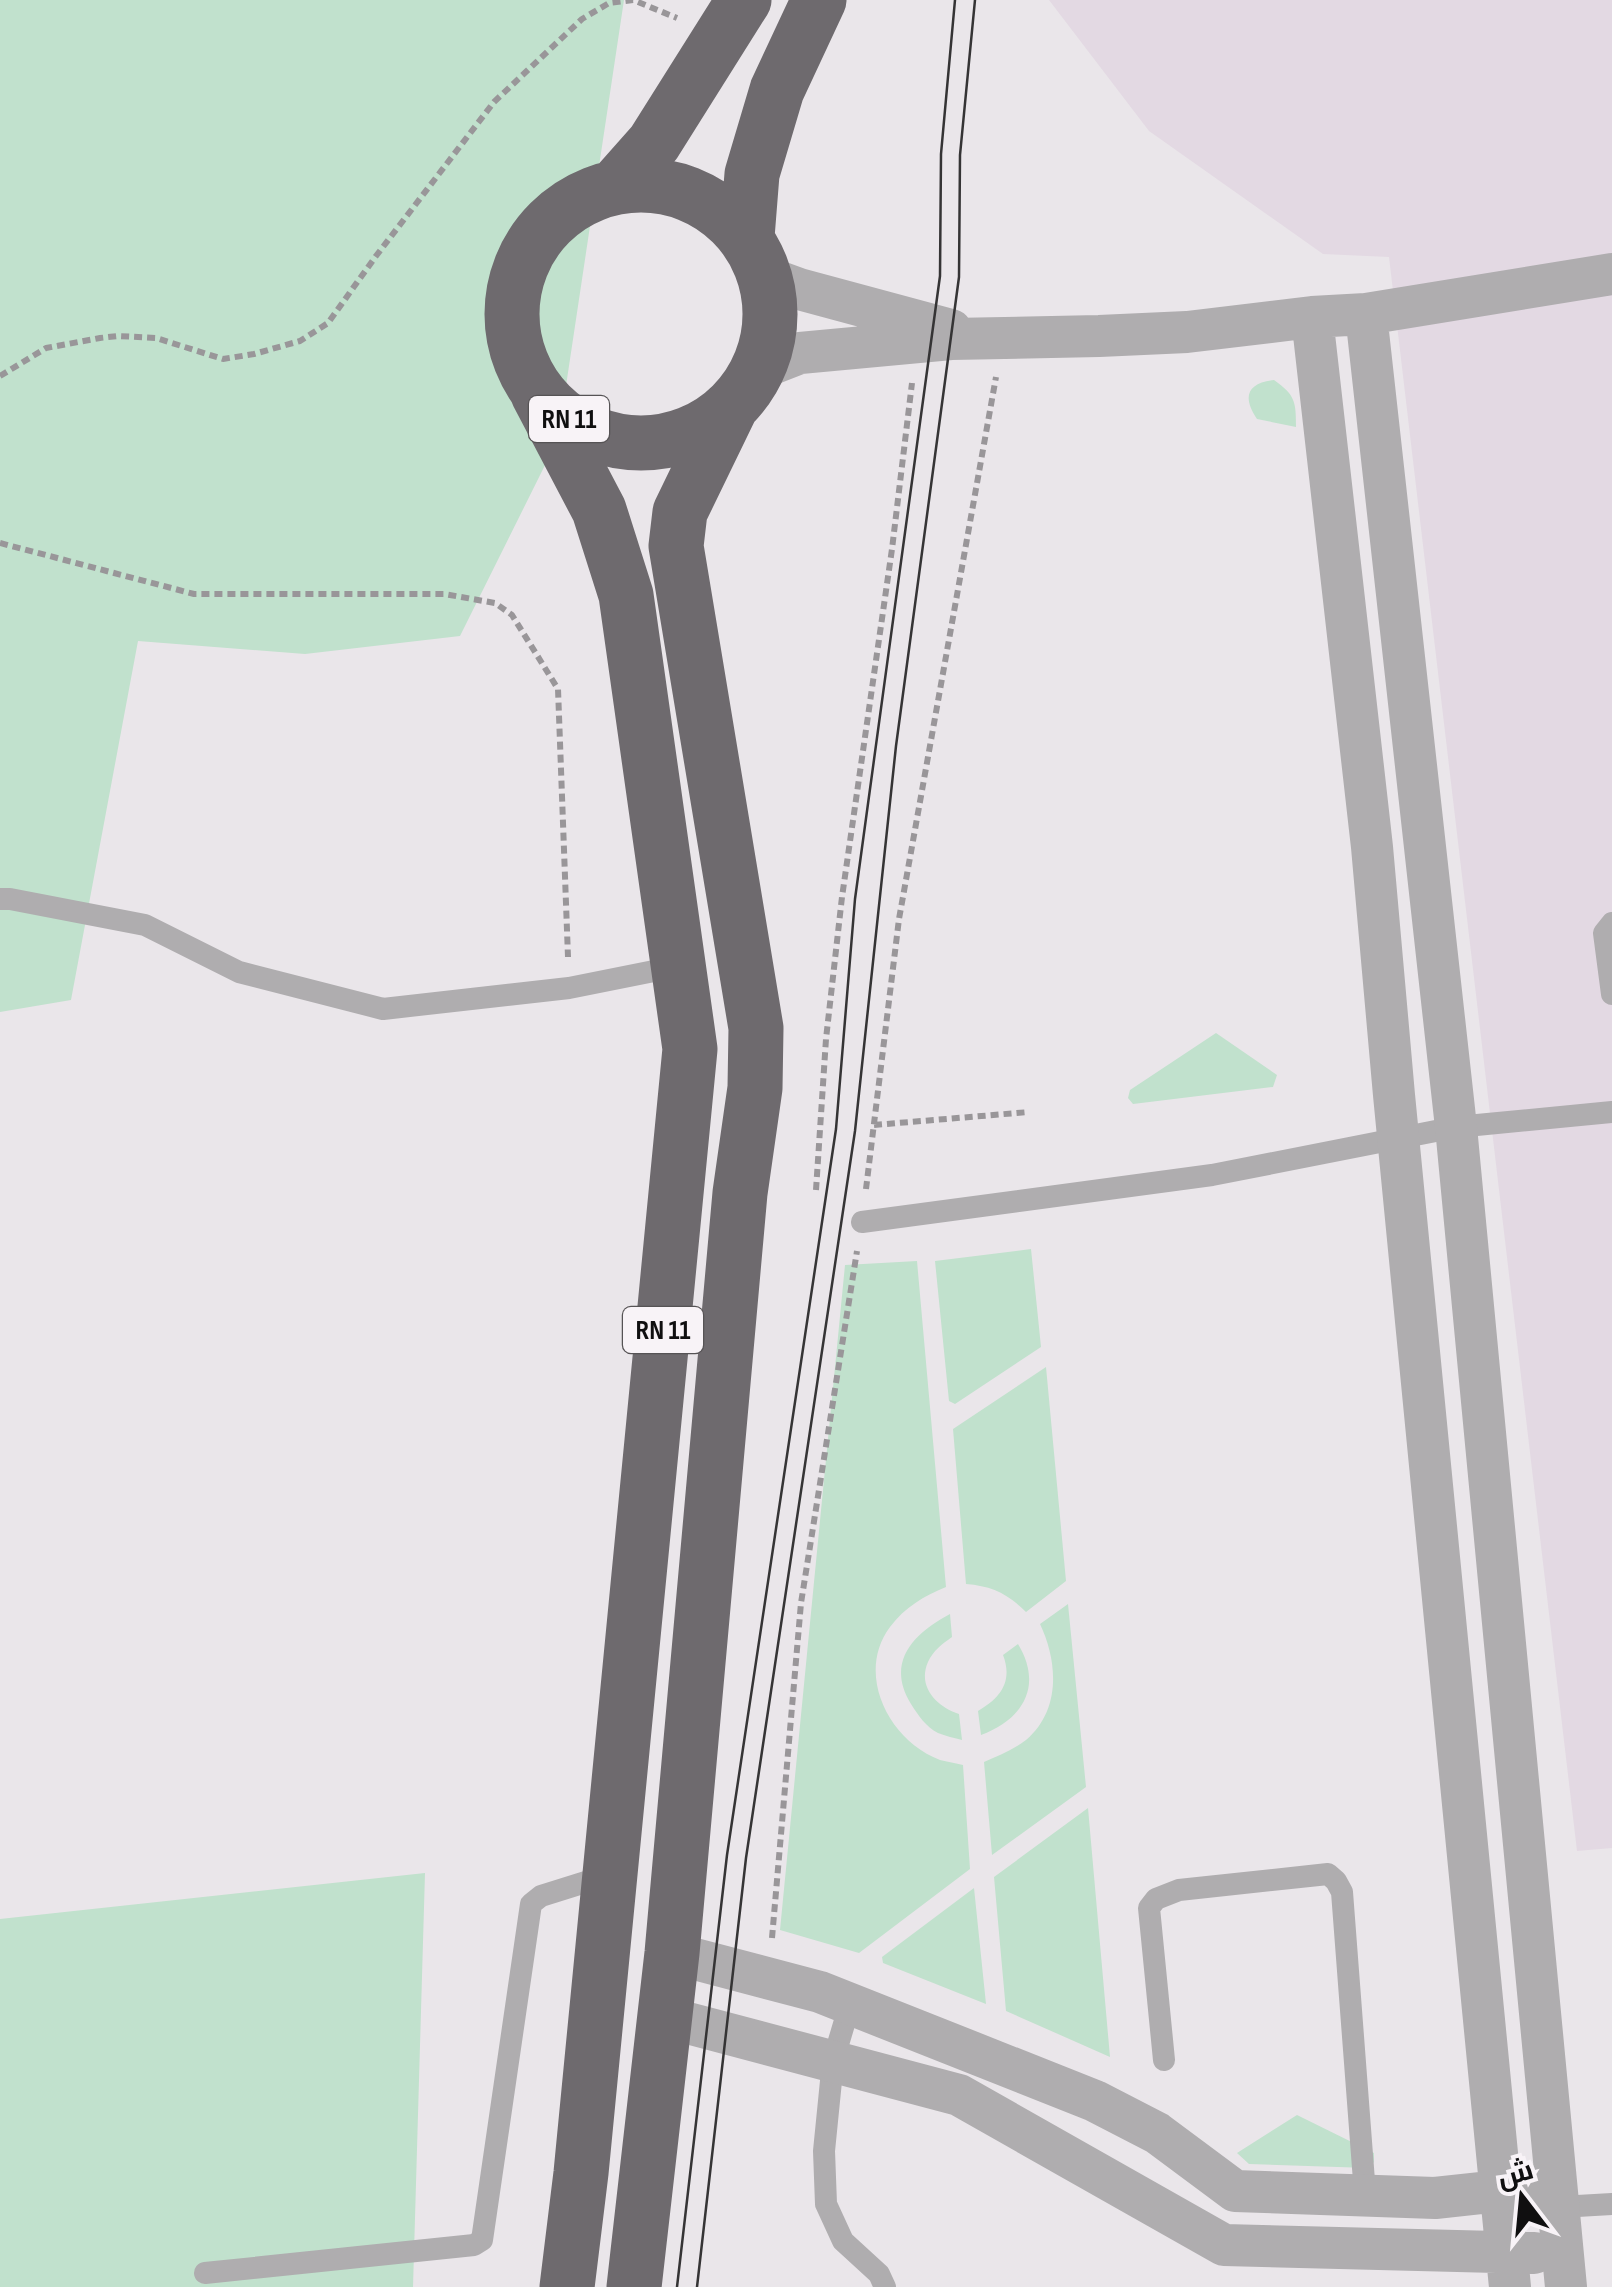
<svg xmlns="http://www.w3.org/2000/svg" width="1612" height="2287" font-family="'Sofia Sans Condensed',Cairo,sans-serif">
  <rect width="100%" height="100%" fill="#eae6ea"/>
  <!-- built -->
  <path fill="#e3d9e3" d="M 1049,0 L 1612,0 L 1612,1848 L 1577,1851 L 1389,257 L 1323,254 L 1149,131 Z"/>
  <!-- green -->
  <path fill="#c1e1cd" d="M 0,0 L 624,0 L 558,439 L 460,636 L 305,654 L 138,641 L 71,1000 L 0,1012 Z
    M 1274,380 C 1295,395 1296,401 1296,427 L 1257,419 C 1242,397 1247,383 1274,380 Z
    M 1216,1033 L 1277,1075 L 1273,1087 L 1133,1104 L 1128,1098 L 1130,1090 Z
    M 1031,1249 L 1041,1347 L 955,1404 L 949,1401 L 935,1261 Z
    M 917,1261 L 946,1587 C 924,1596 905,1607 890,1627 C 855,1674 889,1741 940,1760 C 947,1762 956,1763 963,1765 L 970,1869 L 859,1953 L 780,1930 L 845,1265 Z
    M 1046,1367 L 1066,1581 L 1026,1612 C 1008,1594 992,1586 966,1584 L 953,1429 Z
    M 1068,1604 L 1086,1787 L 992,1855 L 984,1762 C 998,1756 1013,1750 1026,1740 C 1061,1710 1058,1662 1040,1624 Z
    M 950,1614 L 952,1637 C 942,1644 933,1651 928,1662 C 917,1687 937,1707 959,1714 L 962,1740 C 955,1738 945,1736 938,1733 C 926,1727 918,1715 911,1704 C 885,1662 914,1633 950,1614 Z
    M 1018,1644 C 1043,1685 1024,1719 981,1735 L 978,1711 C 1001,1698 1013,1681 1003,1655 Z
    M 1088,1808 L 1110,2057 L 1006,2011 L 994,1877 Z
    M 425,1873 L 413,2287 L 0,2287 L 0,1919 Z
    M 974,1888 L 986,2004 L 883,1963 L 882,1957 Z
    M 1297,2115 L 1374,2153 L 1374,2162 L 1368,2168 L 1249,2164 L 1237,2153 Z"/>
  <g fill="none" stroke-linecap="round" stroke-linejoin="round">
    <!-- path -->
    <path stroke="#999699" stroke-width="6" stroke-dasharray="8 5" stroke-linecap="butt" d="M 0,376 L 46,348 L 100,338 L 118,336 L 156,338 L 223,359 L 254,354 L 300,341 L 328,323 L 376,256 L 494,102 L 582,19 L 609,3 L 633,0 L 677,18
      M 0,543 L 194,594 L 444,594 L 495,603 L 512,615 L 558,689 L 568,957
      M 874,1125 L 1029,1112
      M 866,1189 L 899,919 L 996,377
      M 816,1190 L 826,1039 L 842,897 L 892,549 L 912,383
      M 772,1938 L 801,1603 L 857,1251"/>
    <!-- lane -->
    <path stroke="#afadaf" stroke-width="22" d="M 0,899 L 10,899 L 145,925 L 239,972 L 383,1009 L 569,988 L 679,966
      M 1612,923 L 1604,933 L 1612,994
      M 862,1222 L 1212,1175 L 1456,1127 L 1612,1112
      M 850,2004 L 833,2061 L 824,2151 L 826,2204 L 843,2241 L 879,2274 L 885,2287
      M 1164,2060 L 1149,1908 L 1156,1899 L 1179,1890 L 1328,1874 L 1336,1881 L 1342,1892 L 1365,2194
      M 1560,2207 L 1612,2204
      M 205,2273 L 474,2245 L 482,2240 L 531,1904 L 541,1896 L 608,1875"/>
    <!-- street -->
    <path stroke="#afadaf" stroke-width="42" d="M 766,277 L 799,289 L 951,330
      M 1366,314 L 1456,1127 L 1566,2287
      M 1312,317 L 1372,847 L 1394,1095 L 1510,2287
      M 759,369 L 800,353 L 951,339 L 1099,336 L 1187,332 L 1312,317 L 1366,314 L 1612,274
      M 672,1953 L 820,1992 L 1095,2101 L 1157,2133 L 1235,2191 L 1435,2198 L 1528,2188
      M 665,2017 L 959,2095 L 1224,2245 L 1534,2253"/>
    <!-- highway -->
    <path stroke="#6e6a6e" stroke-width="55" d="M512 314a129 129 0 1 1 258 0a129 129 0 1 1-258 0Z
      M 615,187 L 654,143 L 744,0
      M 747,237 L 752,174 L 777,90 L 819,0
      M 538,394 L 599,510 L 626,595 L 690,1049 L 581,2173 L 567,2287
      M 634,2287 L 672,1953 L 740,1193 L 755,1088 L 756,1028 L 676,546 L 680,512 L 730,409"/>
    <!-- tram -->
    <path stroke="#353435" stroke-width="2.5" d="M 677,2287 L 727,1855 L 836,1129 L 855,899 L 940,276 L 941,154 L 955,0
      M 697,2287 L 746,1858 L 855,1131 L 896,746 L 959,277 L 960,155 L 975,0"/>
  </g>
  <g text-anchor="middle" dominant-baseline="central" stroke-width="10" stroke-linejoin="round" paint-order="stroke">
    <!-- shield labels -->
    <g fill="#f8f3f7" stroke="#565355" stroke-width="2.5">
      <rect x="529" y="396" width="80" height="46" rx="8"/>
      <rect x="623" y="1307" width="80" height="46" rx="8"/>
    </g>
    <g font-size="28" font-weight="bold" fill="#100f10">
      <text x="569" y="419">RN 11</text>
      <text x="663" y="1330">RN 11</text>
    </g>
  </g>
  <!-- north arrow -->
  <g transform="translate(1522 2197) rotate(344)" stroke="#f8f3f7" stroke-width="8" paint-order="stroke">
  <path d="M0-8L18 38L0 25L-18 38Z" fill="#100f10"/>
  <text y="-15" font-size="28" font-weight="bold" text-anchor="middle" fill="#100f10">ش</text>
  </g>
</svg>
